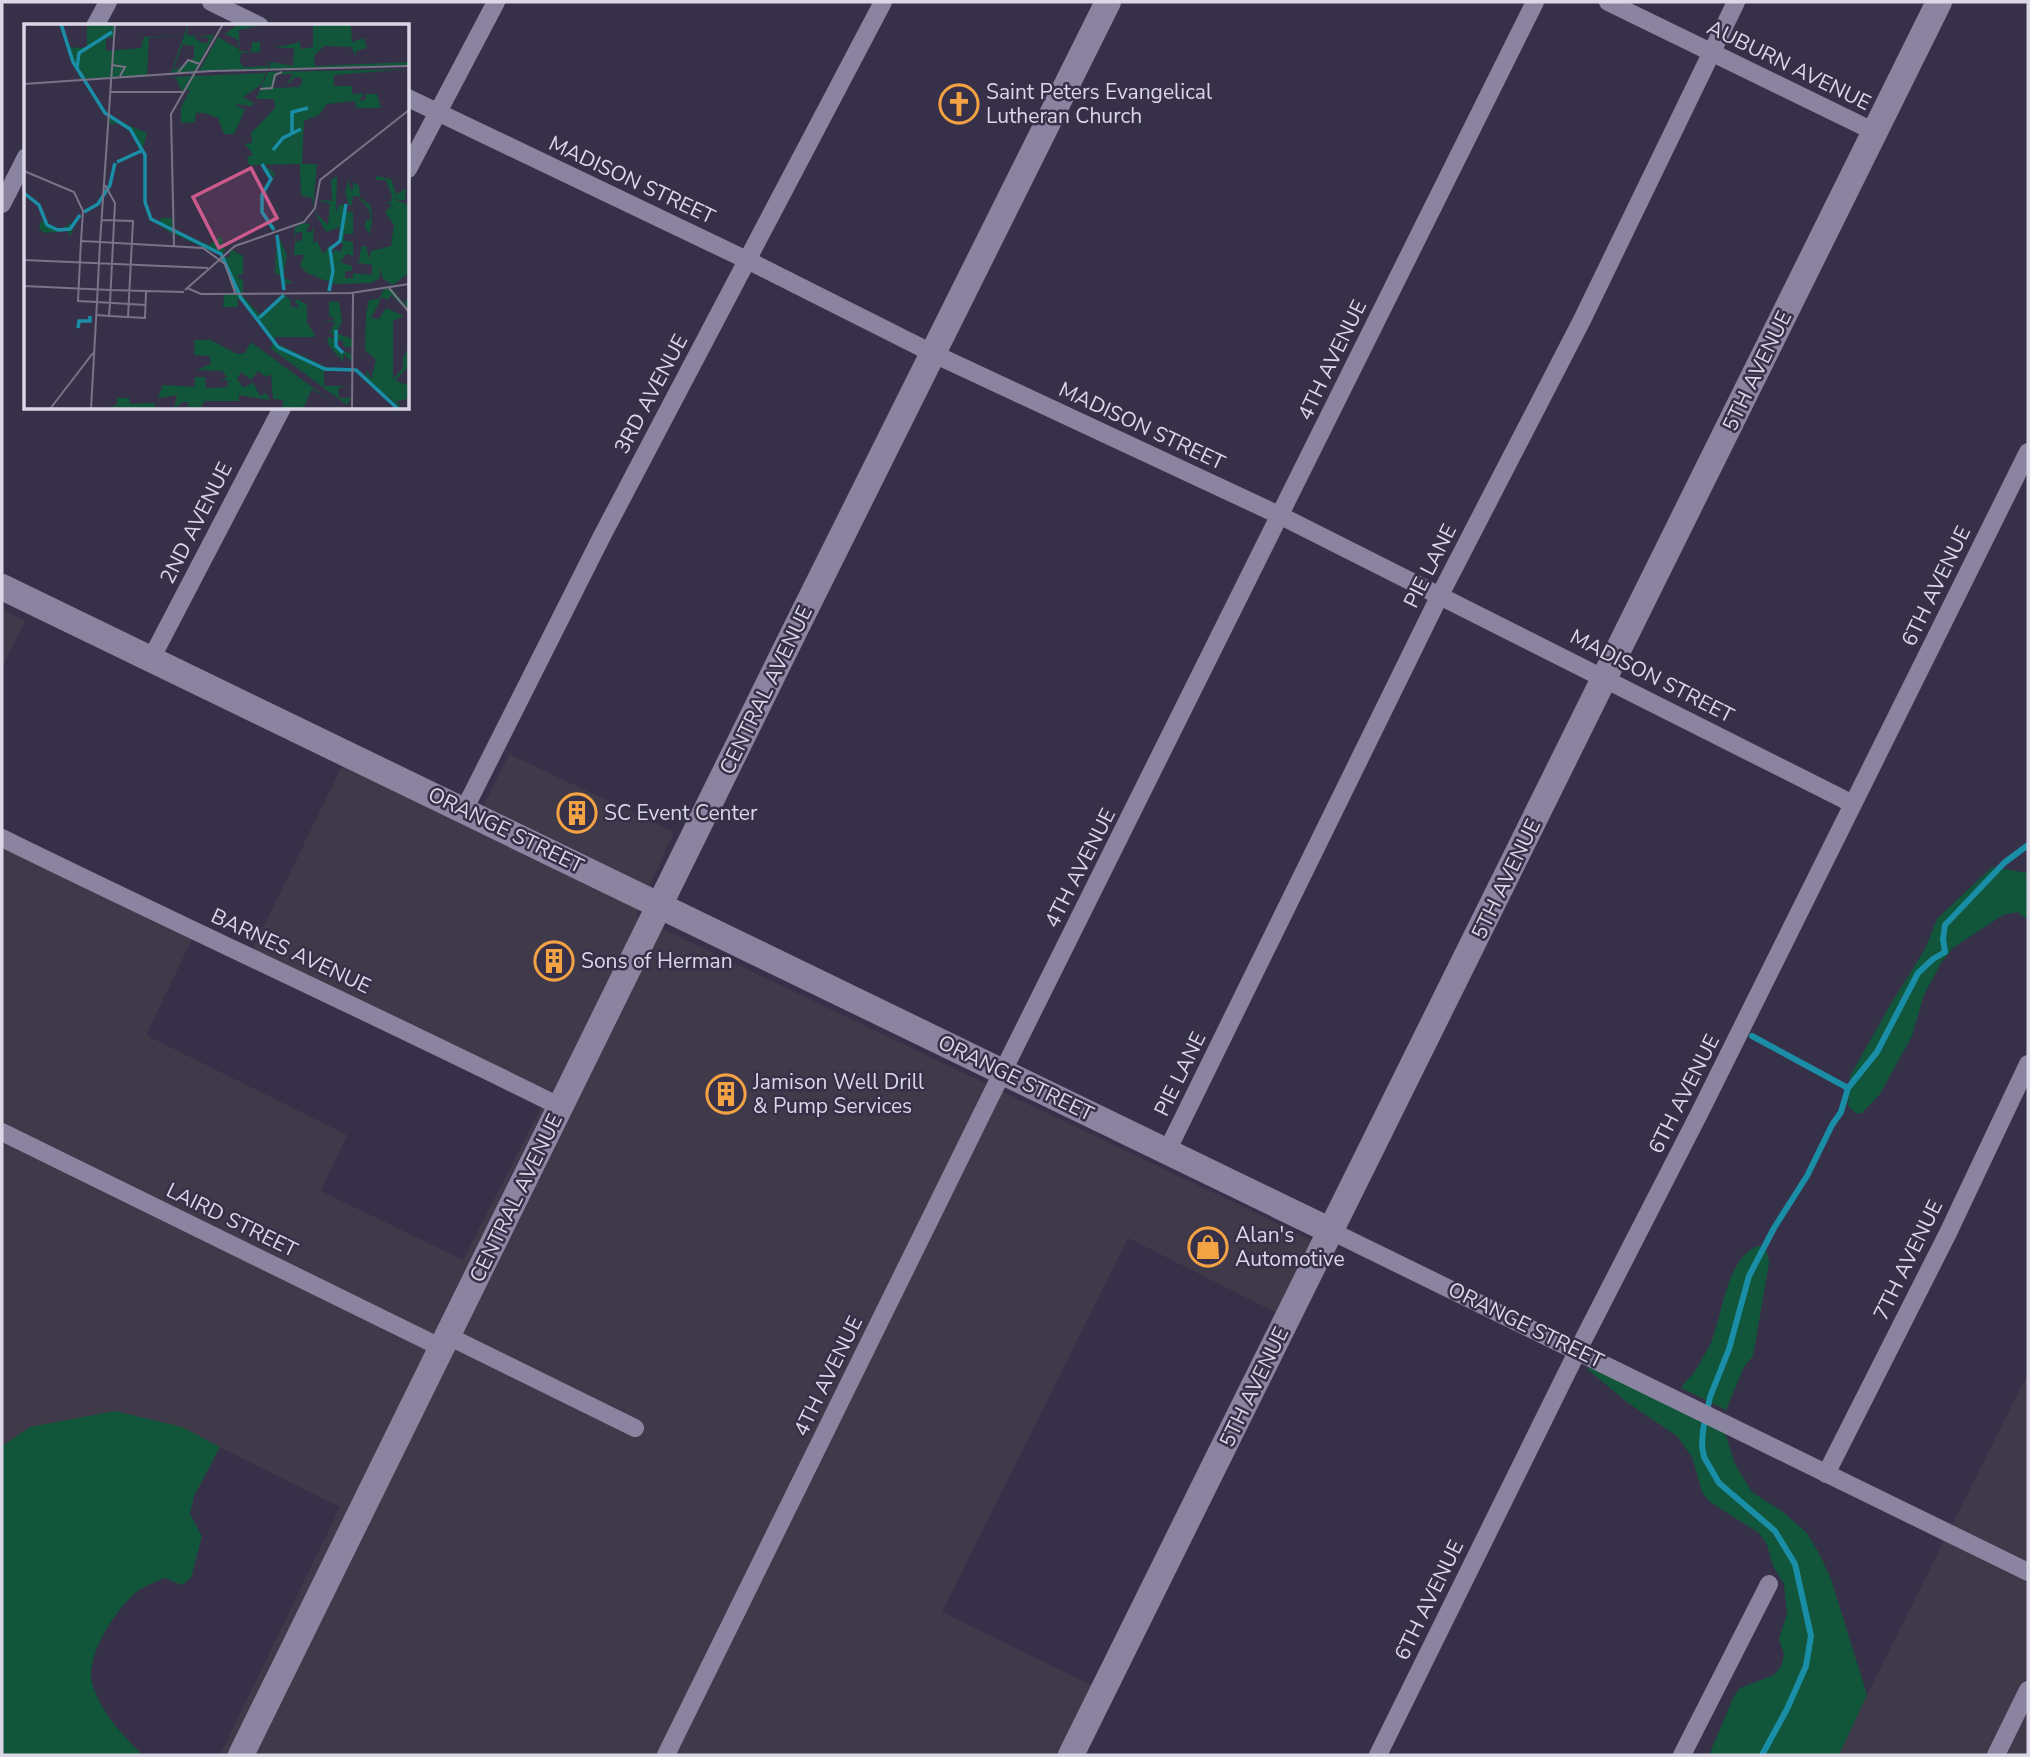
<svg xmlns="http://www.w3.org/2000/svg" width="2030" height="1757" font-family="'Nunito Sans',sans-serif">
  <rect width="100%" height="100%" fill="#373049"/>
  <!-- commercial -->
  <path fill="#40394a" d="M 2,609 L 25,621 L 2,668 Z
    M 509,754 L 674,832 L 636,916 L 1314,1241 L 1277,1313 L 1128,1238 L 942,1612 L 1093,1686 L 1059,1755 L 220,1755 L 340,1507 L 182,1428 L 30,1427 L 2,1446 L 2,829 L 198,927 L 146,1035 L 347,1135 L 321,1191 L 463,1260 L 548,1094 L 252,950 L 343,764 L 474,825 Z
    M 2028,1373 L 2028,1755 L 1839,1755 L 1867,1695 Z"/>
  <!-- green -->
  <path fill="#11553a" d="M 1992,867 L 2028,873 L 2028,920 L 2017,912 L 2003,915 L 1953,948 L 1941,963 L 1924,995 L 1912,1036 L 1880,1094 L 1862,1113 L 1857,1114 L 1848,1106 L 1850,1076 L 1892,1002 L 1925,949 L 1937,919 Z
    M 1758,1246 C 1767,1248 1768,1254 1769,1263 L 1753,1356 L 1744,1367 L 1726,1410 L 1681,1388 C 1685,1381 1691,1377 1695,1371 C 1700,1363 1704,1355 1709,1347 C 1723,1318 1725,1258 1758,1246 Z
    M 1589,1366 L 1725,1433 L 1735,1464 L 1752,1492 L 1783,1512 L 1806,1532 L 1819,1553 L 1831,1579 L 1867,1695 L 1839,1755 L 1709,1755 L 1733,1698 L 1740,1688 L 1774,1675 L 1781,1666 L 1784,1655 L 1779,1639 L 1787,1614 L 1784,1584 L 1773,1566 L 1767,1545 L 1759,1533 L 1710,1502 L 1702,1492 L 1692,1457 L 1677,1436 L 1628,1403 L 1587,1369 Z
    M 115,1411 L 182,1427 L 220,1447 L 194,1496 L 190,1514 L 202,1536 L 191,1578 L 182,1585 L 165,1578 C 153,1583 141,1587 132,1596 C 113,1614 83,1660 93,1686 C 102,1713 123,1736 143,1755 L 2,1755 L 2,1446 L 30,1427 Z"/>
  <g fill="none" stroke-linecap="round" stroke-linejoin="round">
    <!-- stream -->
    <path stroke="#1a8ea6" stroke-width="6" d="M 1752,1036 L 1848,1088
      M 1762,1755 L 1787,1709 L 1806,1666 L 1811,1636 L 1795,1564 L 1775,1531 L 1719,1483 L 1704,1457 L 1702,1446 L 1703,1430 L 1710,1397 L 1729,1349 L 1749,1276 L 1774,1228 L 1807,1176 L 1832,1125 L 1841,1112 L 1848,1088 L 1877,1052 L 1918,973 L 1933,959 L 1945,952 L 1943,939 L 1945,925 L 2004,863 L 2028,845"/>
    <!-- street -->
    <path stroke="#8b84a1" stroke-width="18" d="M 211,2 L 260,26
      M 1608,2 L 1875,132
      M 95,26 L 108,2
      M 408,98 L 747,260 L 934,354 L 1281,516 L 1853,804
      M 408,169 L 496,2
      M 2,204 L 26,157
      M 151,659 L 282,408
      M 464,810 L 602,536 L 883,2
      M 2,838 C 187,929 376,1015 561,1107
      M 2,1132 L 442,1348
      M 1167,1151 L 1440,595 L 1582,320 L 1736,2
      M 1331,1231 L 2028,1572
      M 448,1336 L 635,1428
      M 1826,1474 L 1948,1233 L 2028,1064
      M 666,1755 L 1003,1071 L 1535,2
      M 1378,1755 L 1578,1350 L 1699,1114 L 2028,452
      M 1682,1755 L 1769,1584
      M 1996,1755 L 2028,1690"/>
    <!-- secondary -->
    <path stroke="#8b84a1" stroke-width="26" d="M 2,587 L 1331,1231
      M 241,1755 L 796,628 L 1108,2
      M 1071,1755 L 1939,2"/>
  </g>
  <!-- icons -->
  <defs>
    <g id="church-ring" transform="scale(2.0125)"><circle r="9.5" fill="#373049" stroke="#f4a344" stroke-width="1.5"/><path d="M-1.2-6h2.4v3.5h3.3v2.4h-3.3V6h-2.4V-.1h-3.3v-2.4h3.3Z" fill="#f4a344"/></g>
    <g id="building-ring" transform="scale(2.0125)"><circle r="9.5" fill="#373049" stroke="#f4a344" stroke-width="1.5"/><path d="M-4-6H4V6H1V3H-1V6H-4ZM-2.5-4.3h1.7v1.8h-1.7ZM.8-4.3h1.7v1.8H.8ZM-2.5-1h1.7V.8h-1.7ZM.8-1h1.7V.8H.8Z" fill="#f4a344"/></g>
    <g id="shop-ring" transform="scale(2.0125)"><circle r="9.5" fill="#373049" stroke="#f4a344" stroke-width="1.5"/><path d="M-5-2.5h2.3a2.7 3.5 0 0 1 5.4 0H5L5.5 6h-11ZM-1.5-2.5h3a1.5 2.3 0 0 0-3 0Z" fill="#f4a344"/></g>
  </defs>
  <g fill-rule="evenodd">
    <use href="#church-ring" x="959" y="104"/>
    <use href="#building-ring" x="577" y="813"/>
    <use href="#building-ring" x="554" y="961"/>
    <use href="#building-ring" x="726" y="1094"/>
    <use href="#shop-ring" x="1208" y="1247"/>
  </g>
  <g text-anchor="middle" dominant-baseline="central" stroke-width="5" stroke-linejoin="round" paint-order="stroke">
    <!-- street labels -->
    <g font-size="21" fill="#dbd7e7" stroke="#373049">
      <text transform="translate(1789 65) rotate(26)">AUBURN AVENUE</text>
      <text transform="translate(632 180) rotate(25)">MADISON STREET</text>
      <text transform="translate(1332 360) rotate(-64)">4TH AVENUE</text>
      <text transform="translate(1757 371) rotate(-64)">5TH AVENUE</text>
      <text transform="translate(651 394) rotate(-62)">3RD AVENUE</text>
      <text transform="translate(1142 426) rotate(25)">MADISON STREET</text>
      <text transform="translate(196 523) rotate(-63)">2ND AVENUE</text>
      <text transform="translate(1430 566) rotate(-63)">PIE LANE</text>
      <text transform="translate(1936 586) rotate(-64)">6TH AVENUE</text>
      <text transform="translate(1652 676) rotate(27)">MADISON STREET</text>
      <text transform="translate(766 690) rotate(-64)">CENTRAL AVENUE</text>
      <text transform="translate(506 830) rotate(26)">ORANGE STREET</text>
      <text transform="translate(1080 868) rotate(-63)">4TH AVENUE</text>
      <text transform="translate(1506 879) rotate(-64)">5TH AVENUE</text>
      <text transform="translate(291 951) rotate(25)">BARNES AVENUE</text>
      <text transform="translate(1180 1074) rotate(-64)">PIE LANE</text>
      <text transform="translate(1016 1078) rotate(26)">ORANGE STREET</text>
      <text transform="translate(1684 1094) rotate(-63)">6TH AVENUE</text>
      <text transform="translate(516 1198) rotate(-64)">CENTRAL AVENUE</text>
      <text transform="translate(232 1220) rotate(26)">LAIRD STREET</text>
      <text transform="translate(1908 1260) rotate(-64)">7TH AVENUE</text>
      <text transform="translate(1526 1325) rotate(26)">ORANGE STREET</text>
      <text transform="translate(828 1376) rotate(-64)">4TH AVENUE</text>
      <text transform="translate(1254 1387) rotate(-64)">5TH AVENUE</text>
      <text transform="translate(1429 1600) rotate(-64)">6TH AVENUE</text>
    </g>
    <!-- poi labels -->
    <g font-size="21" fill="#dbd7e7" stroke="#373049" text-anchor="start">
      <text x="986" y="92">Saint Peters Evangelical<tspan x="986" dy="24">Lutheran Church</tspan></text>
      <text x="604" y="813">SC Event Center</text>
      <text x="581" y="961">Sons of Herman</text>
      <text x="753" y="1082">Jamison Well Drill<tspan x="753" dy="24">&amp; Pump Services</tspan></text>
      <text x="1235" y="1235">Alan's<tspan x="1235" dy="24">Automotive</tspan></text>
    </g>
  </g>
  <!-- overview -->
  <g transform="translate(24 24)">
    <rect width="385" height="385" fill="#373049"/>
    <path d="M 36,0 L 46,23 L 59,24 L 63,22 L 63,0 L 92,0 L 91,14 L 82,14 L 82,27 L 117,24 L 120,13 L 158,12 L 125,14 L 123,51 L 56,55 ZM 164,0 L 163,11 L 172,12 L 171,15 L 179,19 L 184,19 L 185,14 L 174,12 L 190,11 L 171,47 L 147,49 ZM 159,20 L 165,21 L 164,32 L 165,22 L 170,21 L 170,34 L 149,47 ZM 214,0 L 241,0 L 215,6 L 215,27 L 227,28 L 228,18 L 236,18 L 236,28 L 217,29 L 216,37 L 219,43 L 227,43 L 242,42 L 246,36 L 243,45 L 175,47 L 194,13 L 214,25 L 214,16 L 201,10 ZM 289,0 L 327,0 L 328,18 L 340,14 L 343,24 L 332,27 L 332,32 L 327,23 L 300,22 L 290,32 L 291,42 L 385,38 L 385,41 L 245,45 L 247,38 L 269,42 L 270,24 L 250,24 L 276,18 L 277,25 L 289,23 ZM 385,45 L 310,51 L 310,62 L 328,62 L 328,70 L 340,69 L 335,77 L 341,76 L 342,70 L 353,70 L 357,84 L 332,84 L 331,77 L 303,80 L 295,91 L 280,97 L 278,140 L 293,140 L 289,185 L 288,174 L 277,171 L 276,140 L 239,141 L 250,148 L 251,154 L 237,141 L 225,141 L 223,133 L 229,131 L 221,120 L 228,119 L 227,109 L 251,84 L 250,75 L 232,75 L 244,48 ZM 253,50 L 269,50 L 262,62 L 271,53 L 278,54 L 278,58 L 275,63 L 249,64 ZM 242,49 L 237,61 L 219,73 L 230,79 L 228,82 L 211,80 L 221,86 L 210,110 L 200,110 L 194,94 L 180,89 L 172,89 L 171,98 L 157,99 L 157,83 L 166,66 L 157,66 L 152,54 L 146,53 ZM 85,93 L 123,109 L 117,130 L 106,107 L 94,99 L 86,101 ZM 313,152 L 312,188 L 315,181 L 325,180 L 321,168 L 325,154 L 326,165 L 329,166 L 329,158 L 335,162 L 336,173 L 347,182 L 348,199 L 345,210 L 341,203 L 342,196 L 347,196 L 345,186 L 334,172 L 329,172 L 328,181 L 322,181 L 321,187 L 329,188 L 329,210 L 320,210 L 320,216 L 329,218 L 329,232 L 323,230 L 316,238 L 328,242 L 328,247 L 321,247 L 321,254 L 329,254 L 329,249 L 348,251 L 348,241 L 330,238 L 335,237 L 337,223 L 342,222 L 345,235 L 347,227 L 367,222 L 370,201 L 361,188 L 368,181 L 361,178 L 367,178 L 368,172 L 362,156 L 352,156 L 352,152 L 367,155 L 372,170 L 382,165 L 381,176 L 373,176 L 372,171 L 372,176 L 385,181 L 385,249 L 369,261 L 359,255 L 356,244 L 356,254 L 347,259 L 308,260 L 305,268 L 305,258 L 283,249 L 276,242 L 280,231 L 270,231 L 271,218 L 278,216 L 278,208 L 272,209 L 271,216 L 271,203 L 279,199 L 286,200 L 282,207 L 287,208 L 290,202 L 289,219 L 293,217 L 299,230 L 307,220 L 308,231 L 311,225 L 317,228 L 319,218 L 310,221 L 315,217 L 316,203 L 302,208 L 290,187 L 304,201 L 306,180 L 294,176 L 308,177 L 307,156 ZM 137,194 L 148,194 L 149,206 L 185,221 L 197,212 L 201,227 L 196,231 L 145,208 L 135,201 ZM 17,197 L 37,205 L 49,198 L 49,205 L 46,212 L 43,207 L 20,209 L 15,204 ZM 253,209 L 263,231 L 259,253 L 269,259 L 261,260 L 261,269 L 255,250 L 251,250 ZM 206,225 L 219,232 L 219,250 L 212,252 L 219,256 L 219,269 L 212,269 L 197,233 L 206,233 ZM 360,265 L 368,265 L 382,281 L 381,276 L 385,275 L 382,285 L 367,271 L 364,276 L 358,273 L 347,294 L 355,295 L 362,284 L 380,292 L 369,297 L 369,355 L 379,344 L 379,333 L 385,324 L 385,342 L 371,357 L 385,361 L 383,375 L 373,377 L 378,385 L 332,346 L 300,347 L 300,362 L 322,362 L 314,364 L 315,374 L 327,374 L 323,381 L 246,324 L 249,321 L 242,304 L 218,276 L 214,275 L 214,283 L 199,283 L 200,271 L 218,271 L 237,292 L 258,270 L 266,275 L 267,283 L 275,283 L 270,276 L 275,276 L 283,281 L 283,298 L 292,313 L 251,313 L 252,319 L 302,343 L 332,345 L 342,354 L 343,346 L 347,355 L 352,336 L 341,326 L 342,291 L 345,276 L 355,275 ZM 305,277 L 315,278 L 318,297 L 313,309 L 328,315 L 328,323 L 320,323 L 319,317 L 312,316 L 313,325 L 328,330 L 327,338 L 320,330 L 319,338 L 305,322 L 303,313 L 311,314 L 306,308 L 311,298 L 299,297 L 311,296 L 305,291 ZM 171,316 L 187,316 L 213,330 L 221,329 L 227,318 L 311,380 L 288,365 L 279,385 L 259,385 L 259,376 L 249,375 L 247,350 L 242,353 L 234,347 L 227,356 L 217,348 L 213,355 L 220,364 L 229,358 L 236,372 L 242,369 L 246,376 L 215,371 L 215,377 L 181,377 L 175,385 L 165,385 L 164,378 L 159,378 L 150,385 L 153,371 L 134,374 L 139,361 L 171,363 L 171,353 L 181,353 L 182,364 L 204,363 L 203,356 L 196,356 L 203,353 L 198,347 L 172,346 L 187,340 L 185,332 L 170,331 ZM 93,374 L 105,374 L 106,380 L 131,379 L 131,385 L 84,385 L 93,380 Z" fill="#11553a" fill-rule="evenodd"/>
    <path fill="none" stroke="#1a8ea6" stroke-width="3.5" d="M 37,0 L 49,38 L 81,89 L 106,105 L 121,131 L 121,178 L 127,195 L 197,230 L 217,274 L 254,323 L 301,345 L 332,346 L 374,385M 53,44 L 55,29 L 88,8M 268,110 L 268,88 L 284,84M 249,126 L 259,114 L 277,105M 93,138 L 117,127M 238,140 L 247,155 L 238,171 L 238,188 L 250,206M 0,169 L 15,181 L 23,201 L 34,206 L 46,205 L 56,191M 60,188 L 74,180 L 86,161 L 91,139M 253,211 L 260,266M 305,267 L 309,247 L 306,225 L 316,217 L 322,180M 235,294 L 260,271M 54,304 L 55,297 L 66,297 L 66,292M 312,306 L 312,322 L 319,329"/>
    <path fill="none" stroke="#797388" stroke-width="2" d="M 88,41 L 101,43 L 96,52M 154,49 L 164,36 L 176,40M 0,60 L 188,47 L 385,42M 236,65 L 248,64 L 251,51 L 258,48M 86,68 L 160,68M 0,147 L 50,168 L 59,187 L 57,217M 78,196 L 109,197 L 104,293M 150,222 L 147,90 L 199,0M 0,236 L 184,244M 0,262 L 86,266M 163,264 L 177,270 L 327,269 L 385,260M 365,264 L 385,288M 85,266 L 160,268M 161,266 L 211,222 L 280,198 L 291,184 L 296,156 L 385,86M 122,281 L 73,278 L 76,218 L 179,224 L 201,240 L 212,271M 72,291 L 85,292 L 86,279 L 91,179 L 81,161M 85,292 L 121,294 L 122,268M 26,385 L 69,329M 67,385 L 73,278 L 54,277 L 57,217 L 76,218 L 91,0M 328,385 L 329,269"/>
    <path fill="#cb5b8c" fill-opacity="0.15" stroke="#cb5b8c" stroke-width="3.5" d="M 227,144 L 253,194 L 195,224 L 169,173 Z"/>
    <rect width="385" height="385" fill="none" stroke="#dbd7e7" stroke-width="3.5"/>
  </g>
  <!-- border -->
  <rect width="2030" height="1757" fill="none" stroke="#dbd7e7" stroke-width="7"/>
</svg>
